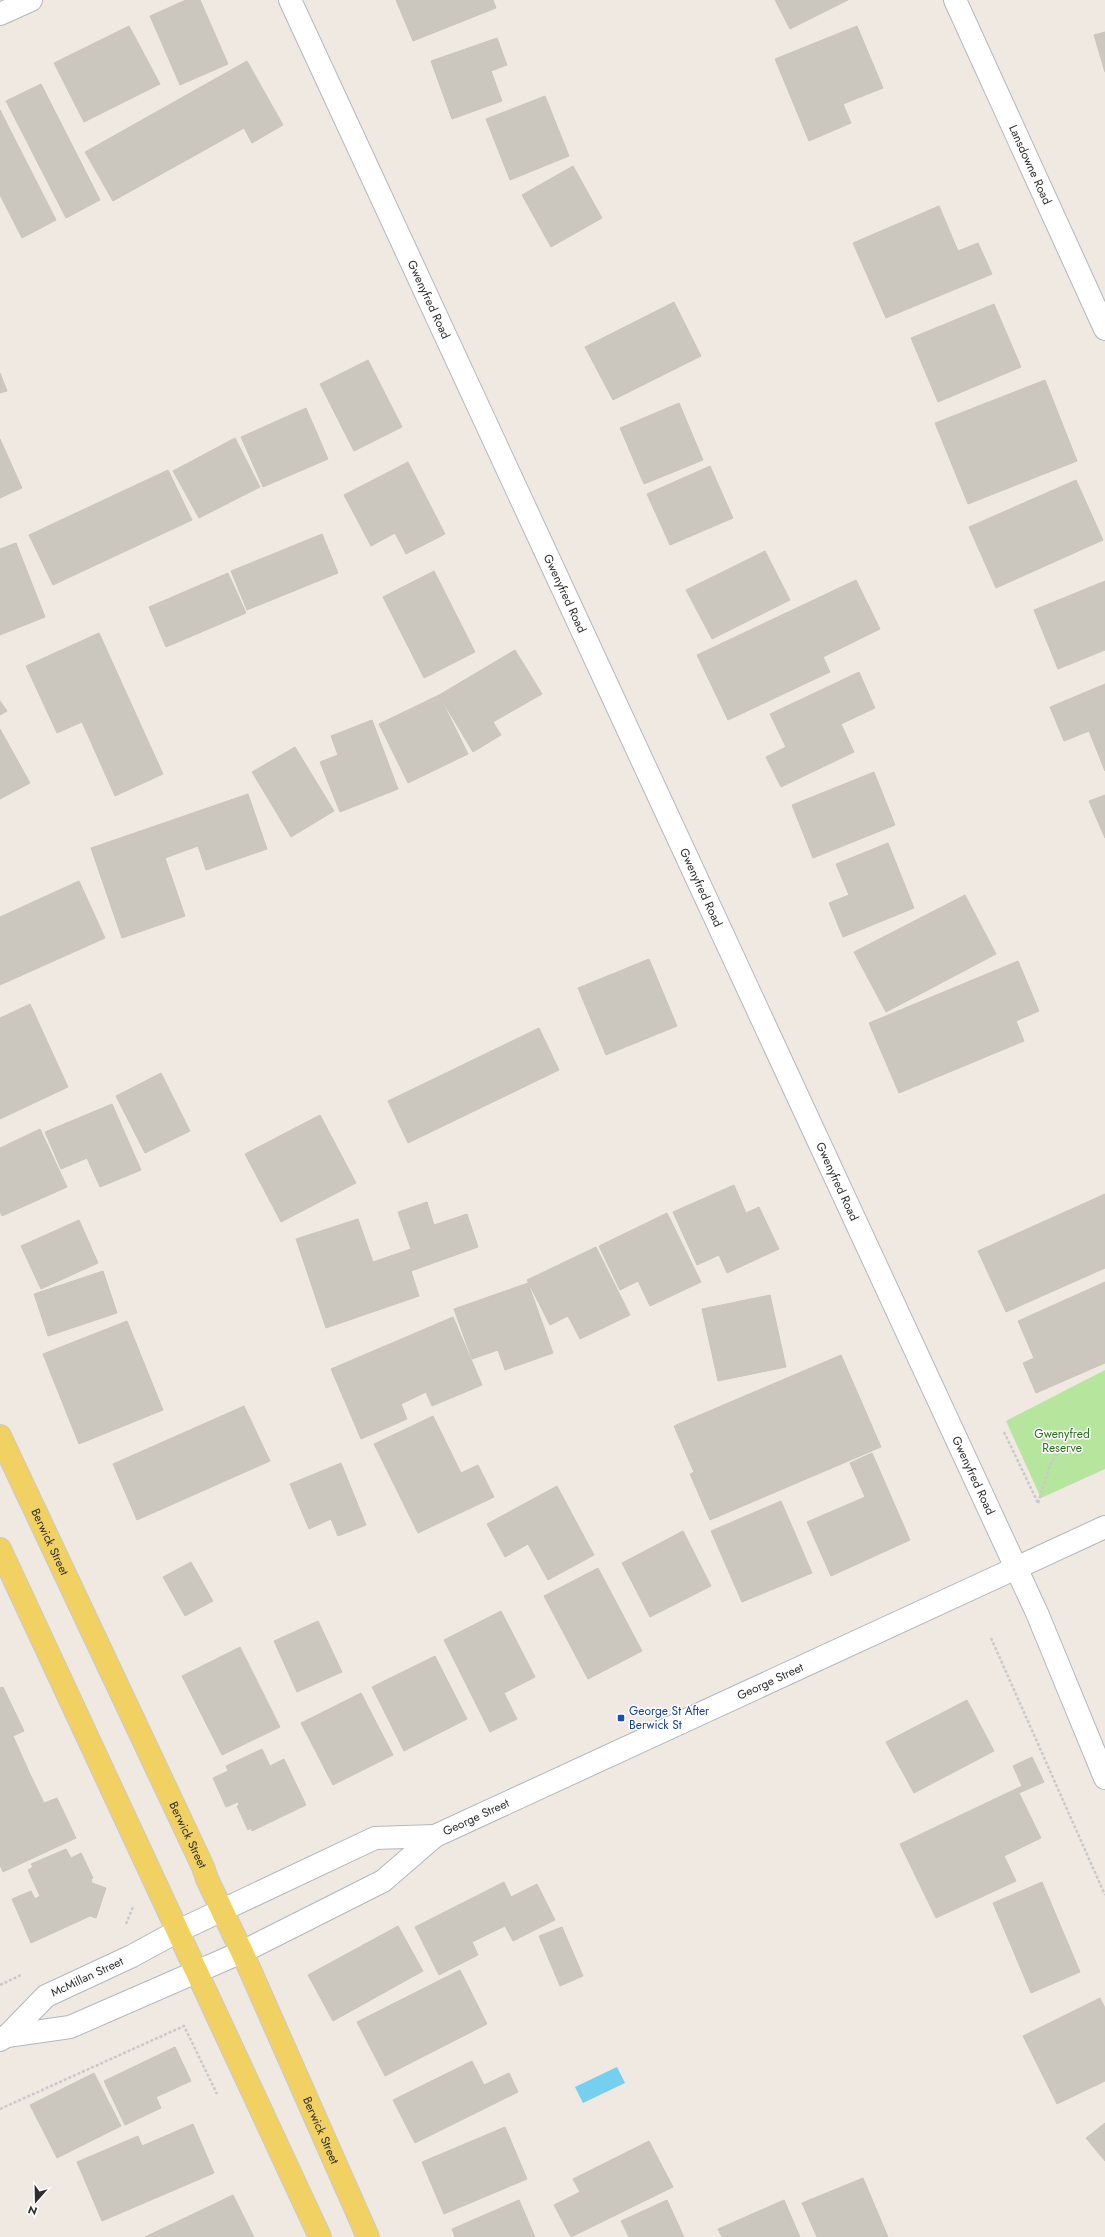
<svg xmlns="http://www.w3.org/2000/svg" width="1105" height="2237" font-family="Jost,sans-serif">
  <rect width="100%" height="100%" fill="#efe9e1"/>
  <!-- green -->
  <path fill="#b6e59e" d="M 1105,1370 L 1105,1469 L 1041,1498 L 1006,1421 Z"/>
  <!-- water -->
  <path fill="#75cff0" d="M 617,2067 L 625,2083 L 583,2103 L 575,2087 Z"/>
  <!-- building -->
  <path fill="#cbc7bf" stroke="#cbc5ba" d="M 186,0 L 200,0 L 228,64 L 180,85 L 150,16 Z
    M 396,0 L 493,0 L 496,8 L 413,41 Z
    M 775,0 L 848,0 L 790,29 Z
    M 129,26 L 160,84 L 84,122 L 54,63 Z
    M 857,26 L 883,88 L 843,104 L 851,123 L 809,141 L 775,59 Z
    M 1105,32 L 1105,72 L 1094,35 Z
    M 497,38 L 507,65 L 491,71 L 502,101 L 452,119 L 431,61 Z
    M 247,61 L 283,125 L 252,143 L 244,128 L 113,201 L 85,152 Z
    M 41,84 L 100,200 L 66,218 L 6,101 Z
    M 545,96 L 569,156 L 510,180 L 486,119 Z
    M 0,110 L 56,220 L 22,238 L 0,195 Z
    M 573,166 L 602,218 L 551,247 L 522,195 Z
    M 939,206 L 958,251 L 978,243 L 992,274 L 886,318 L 853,243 Z
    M 674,302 L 701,356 L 613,400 L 585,347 Z
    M 994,304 L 1021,367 L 938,402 L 911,338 Z
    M 368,360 L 402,427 L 354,451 L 320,384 Z
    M 0,373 L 7,391 L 0,393 Z
    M 1045,380 L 1077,461 L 968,504 L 935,423 Z
    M 679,403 L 703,460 L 644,484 L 620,428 Z
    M 306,408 L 328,459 L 263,487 L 241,437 Z
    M 235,438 L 260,487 L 199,518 L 173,471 Z
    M 0,439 L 22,488 L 0,498 Z
    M 408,462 L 445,534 L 406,554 L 395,533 L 371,546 L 344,495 Z
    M 710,466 L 733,518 L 670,545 L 647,494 Z
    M 168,470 L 192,520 L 53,585 L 29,535 Z
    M 1076,480 L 1103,540 L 996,588 L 969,527 Z
    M 322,534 L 338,573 L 247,610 L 231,571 Z
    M 16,543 L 45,617 L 0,635 L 0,549 Z
    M 765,551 L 790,600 L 712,639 L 686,590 Z
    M 434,571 L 475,652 L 424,678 L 383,597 Z
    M 228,573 L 246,613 L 166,647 L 149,607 Z
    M 856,580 L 880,629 L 823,657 L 830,672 L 728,720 L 697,655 Z
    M 1105,581 L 1105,650 L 1058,669 L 1034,610 Z
    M 99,633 L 163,774 L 115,796 L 82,722 L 57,733 L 26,666 Z
    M 515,650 L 542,694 L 493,722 L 501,735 L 473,752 L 439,695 Z
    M 859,672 L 875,708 L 841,724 L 854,752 L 781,787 L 766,757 L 786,747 L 770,714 Z
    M 1105,684 L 1105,771 L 1089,731 L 1064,741 L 1050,707 Z
    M 439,695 L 468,754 L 408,783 L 379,724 Z
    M 0,701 L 7,711 L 0,715 Z
    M 372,720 L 398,789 L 340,812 L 320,762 L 338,755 L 331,736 Z
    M 0,729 L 30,783 L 0,799 Z
    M 295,747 L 334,811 L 291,837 L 252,772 Z
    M 874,772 L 895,825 L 813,858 L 792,805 Z
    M 248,794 L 267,849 L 206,870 L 198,846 L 165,858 L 185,916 L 122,938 L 91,848 Z
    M 1105,795 L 1105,838 L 1089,801 Z
    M 888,843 L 914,908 L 843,937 L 829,903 L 849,895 L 836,864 Z
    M 79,881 L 105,938 L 0,985 L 0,917 Z
    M 965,895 L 996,954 L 886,1012 L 854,952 Z
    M 649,959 L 677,1026 L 606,1055 L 578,988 Z
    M 1018,961 L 1039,1011 L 1016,1021 L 1024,1041 L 899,1093 L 869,1023 Z
    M 30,1004 L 68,1087 L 0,1119 L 0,1018 Z
    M 539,1028 L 559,1070 L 408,1143 L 388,1101 Z
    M 161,1073 L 190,1131 L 145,1153 L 116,1096 Z
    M 112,1104 L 141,1170 L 100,1187 L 87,1158 L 61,1169 L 45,1132 Z
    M 320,1115 L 356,1183 L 281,1222 L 245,1154 Z
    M 40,1129 L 67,1187 L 2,1216 L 0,1211 L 0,1148 Z
    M 734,1185 L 746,1213 L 759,1207 L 779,1249 L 727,1273 L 719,1255 L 697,1265 L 673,1212 Z
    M 1105,1194 L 1105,1268 L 1006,1312 L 978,1251 Z
    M 427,1202 L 434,1225 L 467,1214 L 478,1247 L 411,1271 L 419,1296 L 326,1328 L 296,1239 L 358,1219 L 373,1262 L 411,1249 L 398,1212 Z
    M 667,1213 L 701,1282 L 650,1306 L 638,1281 L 620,1290 L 599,1246 Z
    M 79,1220 L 98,1263 L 41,1289 L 21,1246 Z
    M 596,1247 L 630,1315 L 580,1339 L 568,1316 L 550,1325 L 527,1280 Z
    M 103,1271 L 117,1313 L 48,1336 L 34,1294 Z
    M 1105,1282 L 1105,1363 L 1036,1393 L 1023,1363 L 1034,1358 L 1018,1321 Z
    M 528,1283 L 553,1353 L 505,1370 L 498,1350 L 472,1359 L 454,1309 Z
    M 770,1295 L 786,1367 L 718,1381 L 702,1309 Z
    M 453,1317 L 482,1385 L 432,1406 L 426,1392 L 401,1404 L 407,1419 L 361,1439 L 331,1369 Z
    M 127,1321 L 163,1410 L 79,1444 L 43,1354 Z
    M 841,1355 L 881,1447 L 710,1520 L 690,1474 L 694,1472 L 674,1426 Z
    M 244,1406 L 270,1461 L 137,1520 L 113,1464 Z
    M 433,1416 L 461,1473 L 478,1465 L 494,1497 L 418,1533 L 374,1444 Z
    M 872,1453 L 910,1540 L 831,1576 L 807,1522 L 865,1497 L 850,1463 Z
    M 341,1463 L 366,1525 L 338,1536 L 331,1519 L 309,1529 L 290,1484 Z
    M 557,1486 L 594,1555 L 548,1580 L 528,1544 L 505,1557 L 487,1524 Z
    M 781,1501 L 812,1573 L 742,1602 L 711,1531 Z
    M 683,1531 L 711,1586 L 650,1617 L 622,1563 Z
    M 191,1562 L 213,1601 L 185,1616 L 163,1577 Z
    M 598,1568 L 642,1651 L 588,1679 L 544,1596 Z
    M 501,1611 L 535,1677 L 504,1693 L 517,1719 L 490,1732 L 444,1640 Z
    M 318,1621 L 342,1672 L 297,1692 L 274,1641 Z
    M 240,1647 L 280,1727 L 222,1755 L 182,1676 Z
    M 435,1656 L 467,1719 L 404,1751 L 372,1687 Z
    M 3,1687 L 24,1731 L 13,1736 L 30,1774 L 0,1788 L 0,1688 Z
    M 361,1693 L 393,1755 L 333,1785 L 301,1723 Z
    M 967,1700 L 994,1751 L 914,1793 L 886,1742 Z
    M 262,1749 L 270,1766 L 284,1759 L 306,1805 L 252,1831 L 251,1828 L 248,1830 L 237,1806 L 239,1805 L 238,1802 L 226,1807 L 213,1778 L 228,1771 L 226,1766 Z
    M 1032,1757 L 1044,1782 L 1019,1793 L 1041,1838 L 1004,1856 L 1016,1881 L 936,1918 L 900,1844 L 1022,1786 L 1013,1766 Z
    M 30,1774 L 44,1803 L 57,1798 L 76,1838 L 3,1872 L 0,1865 L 0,1788 Z
    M 66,1849 L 71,1858 L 81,1853 L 93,1878 L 91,1879 L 92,1883 L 106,1888 L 96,1918 L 90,1916 L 31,1943 L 12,1899 L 31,1891 L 35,1899 L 40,1896 L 28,1870 L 33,1867 L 31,1864 Z
    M 504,1882 L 511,1897 L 537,1884 L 555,1920 L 513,1941 L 505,1926 L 472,1942 L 478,1955 L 439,1975 L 415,1927 Z
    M 1042,1882 L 1080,1972 L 1031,1993 L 993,1903 Z
    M 398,1926 L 423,1971 L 333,2021 L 308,1975 Z
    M 562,1927 L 583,1976 L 560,1986 L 539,1936 Z
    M 460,1970 L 487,2024 L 385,2076 L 357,2022 Z
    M 1100,1998 L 1105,2008 L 1105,2081 L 1057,2104 L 1023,2036 Z
    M 175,2047 L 191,2081 L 156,2097 L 161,2108 L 125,2125 L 104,2081 Z
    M 472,2061 L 484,2085 L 509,2073 L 518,2092 L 415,2143 L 393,2100 Z
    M 94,2073 L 121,2126 L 57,2158 L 30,2105 Z
    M 1105,2123 L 1105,2161 L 1086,2138 Z
    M 193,2124 L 214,2173 L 102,2221 L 77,2162 L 138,2136 L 142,2146 Z
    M 505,2127 L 527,2179 L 444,2214 L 422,2162 Z
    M 649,2141 L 673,2187 L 571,2237 L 554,2205 L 580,2192 L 573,2179 Z
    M 863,2178 L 888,2237 L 817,2237 L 802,2203 Z
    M 233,2195 L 254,2237 L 145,2237 Z
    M 519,2200 L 535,2237 L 455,2237 L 452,2229 Z
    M 667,2200 L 684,2237 L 629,2237 L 621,2221 Z
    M 784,2200 L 800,2237 L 722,2237 L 718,2229 Z"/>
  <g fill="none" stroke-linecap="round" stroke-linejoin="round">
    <!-- minor casing -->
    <g stroke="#b4b7c1" stroke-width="24">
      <g id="minor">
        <path id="s1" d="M 290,0 L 1037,1613 L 1105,1778"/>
        <path id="s2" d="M 955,0 L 1105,329"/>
        <path d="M 0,14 L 31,0"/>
      </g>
    </g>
    <!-- secondary casing -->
    <g stroke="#b4b7c1" stroke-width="24">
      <g id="secondary">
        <path id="s3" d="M 7,2036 L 46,1996 L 132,1956 L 178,1931 L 375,1838 L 435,1836"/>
        <path id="s4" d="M 0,2040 L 7,2036 L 70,2027 L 242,1952 L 383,1881 L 435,1836 L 1105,1527"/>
      </g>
    </g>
    <!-- primary casing -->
    <g stroke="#c9c9c9" stroke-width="24">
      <g id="primary">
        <path id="s5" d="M 0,1436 L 203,1867 L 207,1879 L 242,1952 L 368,2237"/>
        <path d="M 0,1549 L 320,2237"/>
      </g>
    </g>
    <!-- path -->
    <path stroke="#c9c9c9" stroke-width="2.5" stroke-dasharray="3 2" stroke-linecap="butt" d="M 1004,1432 L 1038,1503
      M 1038,1503 L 1050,1465 L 1071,1432
      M 991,1638 L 1105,1895
      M 126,1924 L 133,1907
      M 0,1985 L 21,1975
      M 0,2109 L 184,2026 L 217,2094"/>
    <!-- minor -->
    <use href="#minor" stroke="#fff" stroke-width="22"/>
    <!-- secondary -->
    <use href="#secondary" stroke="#fff" stroke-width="22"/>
    <!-- primary -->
    <use href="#primary" stroke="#f2d163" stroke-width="22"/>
  </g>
  <!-- markers -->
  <rect fill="#1a4fb4" stroke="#fff" stroke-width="1.5" x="617" y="1714" width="8" height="8" rx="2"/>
  <g text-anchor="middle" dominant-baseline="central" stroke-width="3" stroke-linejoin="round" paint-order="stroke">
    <!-- street labels -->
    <g font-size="12" fill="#2e2e2e" stroke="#fff">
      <text stroke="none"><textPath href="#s2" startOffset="181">Lansdowne Road</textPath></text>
      <text stroke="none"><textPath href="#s1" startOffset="330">Gwenyfred Road</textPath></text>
      <text stroke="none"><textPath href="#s1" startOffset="654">Gwenyfred Road</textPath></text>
      <text stroke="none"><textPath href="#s1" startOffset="978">Gwenyfred Road</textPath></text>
      <text stroke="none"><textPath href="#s1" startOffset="1302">Gwenyfred Road</textPath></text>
      <text stroke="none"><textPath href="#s1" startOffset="1626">Gwenyfred Road</textPath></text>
      <text stroke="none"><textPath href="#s5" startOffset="117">Berwick Street</textPath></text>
      <text stroke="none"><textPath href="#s4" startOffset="855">George Street</textPath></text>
      <text stroke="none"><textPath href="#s4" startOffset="531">George Street</textPath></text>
      <text stroke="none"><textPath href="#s5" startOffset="441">Berwick Street</textPath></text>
      <text stroke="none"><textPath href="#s3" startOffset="101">McMillan Street</textPath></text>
      <text stroke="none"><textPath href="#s5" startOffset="765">Berwick Street</textPath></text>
    </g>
    <!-- park labels -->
    <g font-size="12" fill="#2c6e1b" stroke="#fff">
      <text x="1062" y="1434">Gwenyfred<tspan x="1062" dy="14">Reserve</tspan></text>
    </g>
    <!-- transit labels -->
    <g font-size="12" fill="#164399" stroke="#fff" text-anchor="start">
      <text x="629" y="1711">George St After<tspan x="629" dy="14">Berwick St</tspan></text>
    </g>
  </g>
  <!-- north arrow -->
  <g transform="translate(36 2201) rotate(200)" stroke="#ffffff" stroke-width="3" paint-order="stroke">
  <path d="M0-3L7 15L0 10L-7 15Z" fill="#2e2e2e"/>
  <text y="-6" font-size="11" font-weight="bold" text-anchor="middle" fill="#2e2e2e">N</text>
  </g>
</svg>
